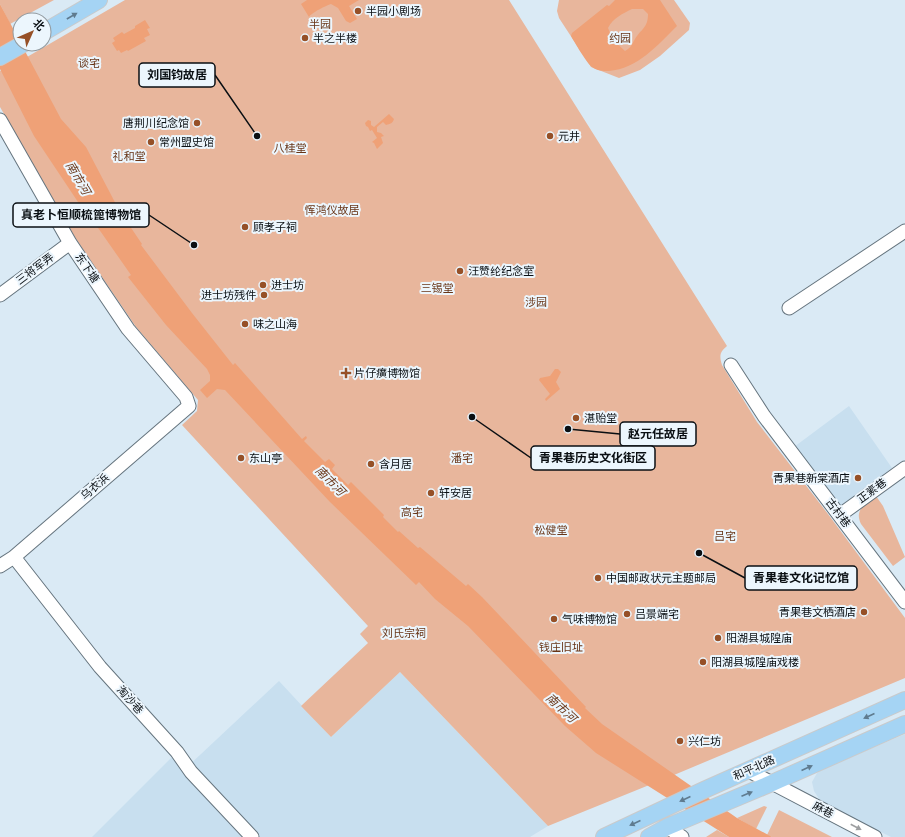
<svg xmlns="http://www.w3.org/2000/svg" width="905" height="837" font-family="Figtree,'Noto Sans SC',sans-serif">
  <rect width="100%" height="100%" fill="#daeaf5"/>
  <!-- built -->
  <path fill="#c8dfef" d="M 849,406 L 892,468 L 840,509 L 794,447 Z
    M 400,672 L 548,826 L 530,837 L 92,837 L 173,756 L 185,769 L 279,681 L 331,737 Z
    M 905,734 L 905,837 L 891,837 L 821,802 L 814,791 L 812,782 L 817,773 L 828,767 Z"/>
  <!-- green -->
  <path fill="#e8b69c" d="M 0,0 L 54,0 L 10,24 L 0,4 Z
    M 125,0 L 509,0 L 727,346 C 720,352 719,355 722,365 L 757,422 L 828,514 L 905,618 L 905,678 L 674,775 L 548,826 L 400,672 L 331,737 L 301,706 L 368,643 L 360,634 L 368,626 L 182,425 L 197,411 L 198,400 L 136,327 L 76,239 L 0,107 L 0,71 L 27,57 Z
    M 559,0 L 674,0 L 690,23 L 689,30 L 660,56 L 640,70 L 619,78 L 591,67 L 559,18 L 557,11 Z
    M 876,496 L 883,506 L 905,557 L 893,566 L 861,524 C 854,510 865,504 876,496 Z
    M 764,806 L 767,807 L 756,829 L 737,818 Z
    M 779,810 L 832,837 L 772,837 L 767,835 Z
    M 717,830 L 729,837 L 706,837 Z"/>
  <!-- water -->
  <path fill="#efa177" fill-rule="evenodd" d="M 307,0 L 359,0 L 349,6 L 357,19 L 350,23 L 346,21 L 338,8 L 331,4 C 327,5 311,13 309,17 L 301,4 Z
    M 615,0 L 660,0 L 677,26 C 658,45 637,69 609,71 C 603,71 597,71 592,67 C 586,62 575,43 571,36 L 572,33 L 607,5 L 609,6 ZM 632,9 L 643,9 L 648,14 C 648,28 641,29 635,39 C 632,44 631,48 625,51 L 613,40 L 608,28 C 613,18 622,14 632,9 Z
    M 0,4 L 61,119 L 86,147 L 119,210 L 142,244 L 141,245 L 192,313 L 233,365 L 235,363 L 302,439 L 306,436 L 307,438 L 304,441 L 325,462 L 329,459 L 335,465 L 332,469 L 348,485 L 351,482 L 384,515 L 383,517 L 398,532 L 399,531 L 418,548 L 420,547 L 466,586 L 468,584 L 482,597 L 586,707 L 585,708 L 602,724 L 737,818 L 772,837 L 729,837 L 596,753 L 565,726 L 468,626 L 435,599 L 419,582 L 416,585 L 330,502 L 225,390 L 217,389 L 207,398 L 200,390 L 210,381 L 210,375 L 207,369 L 166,325 L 128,277 L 131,275 L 96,225 L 94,226 L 34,136 L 0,69 Z
    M 145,20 L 150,28 L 147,29 L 150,35 L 144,38 L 146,41 L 128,51 L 127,50 L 121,53 L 119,50 L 117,51 L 112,43 L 115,41 L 113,38 L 122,32 L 124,34 L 135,28 L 135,26 Z
    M 389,114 L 394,119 C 393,123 390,124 386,125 L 383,122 L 377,127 L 377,132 L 381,133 L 384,136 L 381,137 L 383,143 L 377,149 L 374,143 L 372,142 L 377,138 L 372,130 L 370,131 L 368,127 L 366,126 L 365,123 L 368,120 L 371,121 L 371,125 L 374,127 Z
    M 555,369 L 558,369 L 561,372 L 556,382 L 560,389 L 546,401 L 545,399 L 550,394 L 539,380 L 540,378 L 550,376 Z"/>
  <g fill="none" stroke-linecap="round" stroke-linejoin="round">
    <!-- minor casing -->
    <g stroke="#65747e" stroke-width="15">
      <path id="minor" d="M 0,120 L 70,243 L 128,329 L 186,397 L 189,406 L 14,557 L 0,566
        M 0,295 L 70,243
        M 789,308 L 905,231
        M 731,365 L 764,416 L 905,602
        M 840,515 L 905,468
        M 14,557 L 100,667 L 177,752 L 191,772 L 252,837
        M 749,771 L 875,837
        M 667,827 L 682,837"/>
    </g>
    <!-- major casing -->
    <g stroke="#c9cacb" stroke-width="18">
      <path id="major" d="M 44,32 L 99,0
        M 0,57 L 23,44
        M 604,837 L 704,790 L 905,700
        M 649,837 L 667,827 L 772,783 L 905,724"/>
    </g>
    <!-- minor -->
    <use href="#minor" stroke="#fff" stroke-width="13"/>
    <!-- major -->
    <use href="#major" stroke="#a5d4f4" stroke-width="16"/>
  </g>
  <!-- one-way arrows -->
  <defs><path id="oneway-solid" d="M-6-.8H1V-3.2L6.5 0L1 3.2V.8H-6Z"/></defs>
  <g fill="#5f7b8f">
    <use href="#oneway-solid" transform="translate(72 16) rotate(-30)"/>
    <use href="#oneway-solid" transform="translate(869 716) rotate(156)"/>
    <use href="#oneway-solid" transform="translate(807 768) rotate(-24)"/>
    <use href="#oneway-solid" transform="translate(747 794) rotate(-23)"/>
    <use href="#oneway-solid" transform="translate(685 799) rotate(155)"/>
    <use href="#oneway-solid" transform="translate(635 823) rotate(155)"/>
  </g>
  <use fill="#9d9fa1" href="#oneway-solid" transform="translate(856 827) rotate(28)"/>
  <!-- markers -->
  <g fill="#965027" stroke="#ecf6fd" stroke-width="1.5">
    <circle cx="358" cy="11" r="4"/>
    <circle cx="305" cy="38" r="4"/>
    <circle cx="197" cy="123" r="4"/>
    <circle cx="550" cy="136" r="4"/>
    <circle cx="151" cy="142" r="4"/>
    <circle cx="245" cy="227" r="4"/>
    <circle cx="460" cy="271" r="4"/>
    <circle cx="263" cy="285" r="4"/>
    <circle cx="264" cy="295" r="4"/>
    <circle cx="245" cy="324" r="4"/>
    <path d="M344 367h4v4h4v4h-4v4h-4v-4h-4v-4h4z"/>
    <circle cx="576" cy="418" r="4"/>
    <circle cx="241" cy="458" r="4"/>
    <circle cx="371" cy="464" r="4"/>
    <circle cx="858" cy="478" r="4"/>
    <circle cx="431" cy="493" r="4"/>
    <circle cx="598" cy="578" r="4"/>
    <circle cx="864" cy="612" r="4"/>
    <circle cx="627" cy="614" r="4"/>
    <circle cx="554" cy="619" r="4"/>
    <circle cx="718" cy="638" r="4"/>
    <circle cx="703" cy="662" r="4"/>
    <circle cx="680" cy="741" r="4"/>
  </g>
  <g text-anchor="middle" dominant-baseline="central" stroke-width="4" stroke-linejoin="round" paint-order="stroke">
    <!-- poi labels -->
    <g font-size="11" fill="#0a0f13" stroke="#ecf6fd" text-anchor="start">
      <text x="366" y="11">半园小剧场</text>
      <text x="313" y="38">半之半楼</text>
      <text x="189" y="123" text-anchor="end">唐荆川纪念馆</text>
      <text x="558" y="136">元井</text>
      <text x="159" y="142">常州盟史馆</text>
      <text x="253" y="227">顾孝子祠</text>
      <text x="468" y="271">汪赞纶纪念室</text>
      <text x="271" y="285">进士坊</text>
      <text x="256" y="295" text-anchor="end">进士坊残件</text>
      <text x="253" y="324">味之山海</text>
      <text x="354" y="373">片仔癀博物馆</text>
      <text x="584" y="418">湛贻堂</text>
      <text x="249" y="458">东山亭</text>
      <text x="379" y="464">含月居</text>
      <text x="850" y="478" text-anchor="end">青果巷新棠酒店</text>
      <text x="439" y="493">轩安居</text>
      <text x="606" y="578">中国邮政状元主题邮局</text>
      <text x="856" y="612" text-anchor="end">青果巷文栖酒店</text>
      <text x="635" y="614">吕景端宅</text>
      <text x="562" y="619">气味博物馆</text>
      <text x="726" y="638">阳湖县城隍庙</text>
      <text x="711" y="662">阳湖县城隍庙戏楼</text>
      <text x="688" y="741">兴仁坊</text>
    </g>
    <!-- park labels -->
    <g font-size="11" fill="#683517" stroke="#ecf6fd">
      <text x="320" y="24">半园</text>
      <text x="620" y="38">约园</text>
      <text x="89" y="63">谈宅</text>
      <text x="290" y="148">八桂堂</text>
      <text x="129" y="156">礼和堂</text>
      <text x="332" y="210">恽鸿仪故居</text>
      <text x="437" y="288">三锡堂</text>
      <text x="536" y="302">涉园</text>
      <text x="462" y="458">潘宅</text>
      <text x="412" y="512">高宅</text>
      <text x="551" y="530">松健堂</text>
      <text x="725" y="536">吕宅</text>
      <text x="404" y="633">刘氏宗祠</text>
      <text x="561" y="647">钱庄旧址</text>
    </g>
    <!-- street labels -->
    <g font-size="11" fill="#0a0f13" stroke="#ecf6fd">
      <text transform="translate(87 268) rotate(56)">东下塘</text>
      <text transform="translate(35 269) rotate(-37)">三将军弄</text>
      <text transform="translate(95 487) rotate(-41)">乌衣浜</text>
      <text transform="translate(872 491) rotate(-36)">正素巷</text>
      <text transform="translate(838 513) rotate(53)">古村巷</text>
      <text transform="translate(130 700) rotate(48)">淘沙巷</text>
      <text transform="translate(754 768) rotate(-24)">和平北路</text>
      <text transform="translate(823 810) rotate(28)">麻巷</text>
    </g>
    <!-- water labels -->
    <g font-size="12" font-style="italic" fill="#6c391b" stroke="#ecf6fd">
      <text transform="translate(78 178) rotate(60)">南市河</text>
      <text transform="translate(330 481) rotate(45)">南市河</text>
      <text transform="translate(561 708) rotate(43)">南市河</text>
    </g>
  </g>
  <!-- callouts -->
  <path fill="none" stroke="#0a0f13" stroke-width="1.5" d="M257 136L215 75M194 245L149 215M568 429L620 434M472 417L531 458M699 553L745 578"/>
  <g fill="#0a0f13" stroke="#ecf6fd" stroke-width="1.5">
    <circle cx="257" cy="136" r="4"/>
    <circle cx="194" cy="245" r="4"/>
    <circle cx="568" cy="429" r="4"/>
    <circle cx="472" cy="417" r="4"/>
    <circle cx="699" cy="553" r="4"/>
  </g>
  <g fill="#ecf6fd" stroke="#0a0f13" stroke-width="1.5">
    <rect x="139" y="63" width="76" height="24" rx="4"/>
    <rect x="13" y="203" width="136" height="24" rx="4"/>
    <rect x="620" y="422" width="76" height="24" rx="4"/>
    <rect x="531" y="446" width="124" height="24" rx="4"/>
    <rect x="745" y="566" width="112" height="24" rx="4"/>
  </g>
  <g font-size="12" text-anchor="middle" font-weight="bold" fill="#0a0f13">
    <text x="177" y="79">刘国钧故居</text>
    <text x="81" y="219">真老卜恒顺梳篦博物馆</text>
    <text x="658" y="438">赵元任故居</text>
    <text x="593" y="462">青果巷历史文化街区</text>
    <text x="801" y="582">青果巷文化记忆馆</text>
  </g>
  <!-- north arrow -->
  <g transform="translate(32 32) rotate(45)"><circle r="19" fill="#ecf6fd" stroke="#929a9f"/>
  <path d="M0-3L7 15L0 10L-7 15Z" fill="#965027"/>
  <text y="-6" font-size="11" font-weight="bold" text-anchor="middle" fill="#0a0f13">北</text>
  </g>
</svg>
